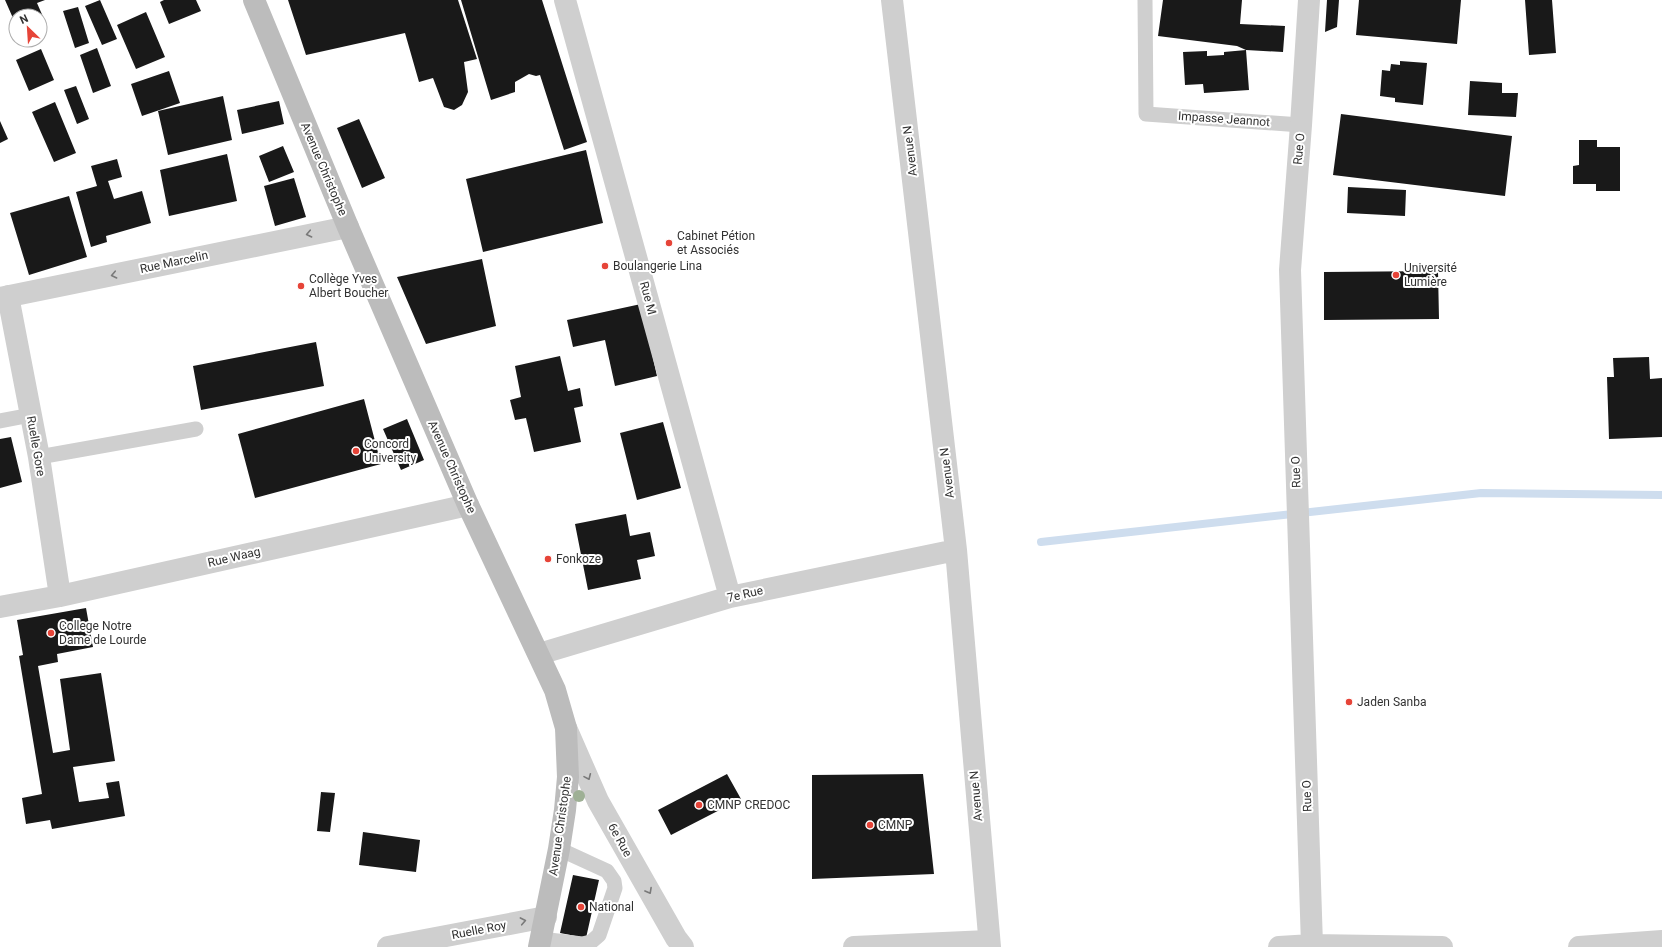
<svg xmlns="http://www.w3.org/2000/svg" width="1662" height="947" font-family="Roboto,sans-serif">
  <rect width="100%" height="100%" fill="#fff"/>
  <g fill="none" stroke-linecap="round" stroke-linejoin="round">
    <!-- stream -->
    <path stroke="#ceddee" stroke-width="8" d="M 1041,542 L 1481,493 L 1662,495"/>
  </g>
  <!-- building -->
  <path fill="#191919" d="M 5,0 L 45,0 L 37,3 L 44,19 L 40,21 L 40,16 L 16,16 L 16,25 Z
    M 100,0 L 117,39 L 102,45 L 85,6 Z
    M 164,0 L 196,0 L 201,11 L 169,24 L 160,2 Z
    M 288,0 L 458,0 L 477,59 L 464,62 L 468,92 L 462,105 L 454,110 L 444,107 L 433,78 L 419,82 L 405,33 L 306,55 Z
    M 461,0 L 542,0 L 587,142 L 564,150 L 540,75 L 536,76 L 529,74 L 515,82 L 515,92 L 491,100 Z
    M 1163,0 L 1242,0 L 1240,24 L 1285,26 L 1283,52 L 1246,50 L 1249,90 L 1204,93 L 1203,84 L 1185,85 L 1183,52 L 1207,51 L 1207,56 L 1224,55 L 1224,52 L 1246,50 L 1237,46 L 1158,36 Z
    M 1327,0 L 1339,0 L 1337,27 L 1325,32 Z
    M 1359,0 L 1461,0 L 1457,44 L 1356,35 Z
    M 1525,0 L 1552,0 L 1556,53 L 1529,55 Z
    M 78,7 L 89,43 L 75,48 L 63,11 Z
    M 146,12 L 165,57 L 136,69 L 117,25 Z
    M 97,48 L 111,86 L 93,93 L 80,55 Z
    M 41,49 L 54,80 L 29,91 L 16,60 Z
    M 1400,61 L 1427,63 L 1423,105 L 1395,102 L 1395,98 L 1380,96 L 1382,70 L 1390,71 L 1391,64 L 1400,65 Z
    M 169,71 L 180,103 L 142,116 L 131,84 Z
    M 1470,81 L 1502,83 L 1502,93 L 1518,93 L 1516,117 L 1468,115 Z
    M 76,86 L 89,119 L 77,124 L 64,90 Z
    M 223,96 L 232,140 L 168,155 L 158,111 Z
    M 279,101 L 284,124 L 242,134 L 237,110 Z
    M 55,102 L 76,153 L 54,162 L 32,112 Z
    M 1341,114 L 1512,136 L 1505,196 L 1333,175 Z
    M 359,119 L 385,178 L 362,188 L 337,128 Z
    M 0,121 L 8,139 L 0,143 Z
    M 1579,140 L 1597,140 L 1597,147 L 1620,147 L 1620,191 L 1596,191 L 1596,184 L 1573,184 L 1573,166 L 1579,165 Z
    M 283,146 L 294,172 L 269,182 L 259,156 Z
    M 586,150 L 603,223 L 483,252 L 466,179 Z
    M 227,154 L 237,201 L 169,216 L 160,170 Z
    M 117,159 L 122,177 L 108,181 L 114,199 L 142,191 L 151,223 L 106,236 L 107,242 L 91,247 L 76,192 L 97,186 L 91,166 Z
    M 294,178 L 306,217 L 275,226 L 264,186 Z
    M 1348,187 L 1406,190 L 1405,216 L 1347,213 Z
    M 69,196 L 87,257 L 29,275 L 10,213 Z
    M 482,259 L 496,326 L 426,344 L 397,277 Z
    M 1438,271 L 1439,319 L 1324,320 L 1324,272 Z
    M 641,304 L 657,376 L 615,386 L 605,340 L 573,347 L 567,320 Z
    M 316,342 L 324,386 L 201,410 L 193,366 Z
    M 560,356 L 568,391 L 580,388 L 583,406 L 574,408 L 581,442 L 534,452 L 526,418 L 515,420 L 510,400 L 521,397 L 515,366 Z
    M 1649,357 L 1650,379 L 1662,378 L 1662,437 L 1609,439 L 1607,377 L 1614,377 L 1613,358 Z
    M 364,399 L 381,464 L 255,498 L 238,434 Z
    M 407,419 L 424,460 L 401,470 L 383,429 Z
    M 663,422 L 681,488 L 637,500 L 620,433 Z
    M 11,437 L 22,482 L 0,488 L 0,439 Z
    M 626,514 L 630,536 L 650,532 L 655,556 L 637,560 L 641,579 L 588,590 L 575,524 Z
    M 86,608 L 93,647 L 57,654 L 58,662 L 38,666 L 53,753 L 70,750 L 60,679 L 101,673 L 115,761 L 73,767 L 79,802 L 109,798 L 106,783 L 119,781 L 125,816 L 52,829 L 50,820 L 26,824 L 22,798 L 42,794 L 19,656 L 23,655 L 17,620 Z
    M 727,774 L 741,799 L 671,835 L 658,810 Z
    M 923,774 L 934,874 L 812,879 L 812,775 Z
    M 321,792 L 335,793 L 330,832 L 317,831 Z
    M 363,832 L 420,840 L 416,872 L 359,865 Z
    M 573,875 L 599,880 L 586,938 L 560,933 Z"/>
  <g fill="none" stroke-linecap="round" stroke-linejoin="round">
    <!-- lane -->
    <path stroke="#cfcfcf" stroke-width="15" d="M 1145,0 L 1146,114 L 1301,125
      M 0,421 L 31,415
      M 39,457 L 196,429
      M 541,939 L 582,944 L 591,942 L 599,935 L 615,888 L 614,881 L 607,871 L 559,849"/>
    <!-- street -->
    <path stroke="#cfcfcf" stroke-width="22" d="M 565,0 L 730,597
      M 892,0 L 956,550 L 990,947
      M 1309,0 L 1301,125 L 1290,270 L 1312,945
      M 8,296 L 39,457 L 60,596
      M 0,298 L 348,227
      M 0,607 L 60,596 L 468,505
      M 539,654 L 730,597 L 956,550
      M 566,728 L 598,801 L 676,938 L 683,947
      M 388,947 L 546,917
      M 854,947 L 988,941
      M 1279,947 L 1312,945 L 1442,947
      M 1579,947 L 1662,941"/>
    <!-- secondary -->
    <path stroke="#bcbcbc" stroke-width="22" d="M 254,0 L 348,227 L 468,505 L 555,690 L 566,728 L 568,777 L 565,810 L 559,849 L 539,947"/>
  </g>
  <!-- trees -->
  <circle fill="#9eb095" cx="579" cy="796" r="6"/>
  <!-- one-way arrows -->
  <defs><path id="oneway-chevron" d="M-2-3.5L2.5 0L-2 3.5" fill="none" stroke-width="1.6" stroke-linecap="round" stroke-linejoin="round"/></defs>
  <g stroke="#797979">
    <use href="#oneway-chevron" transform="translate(309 234) rotate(168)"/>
    <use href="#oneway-chevron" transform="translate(114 275) rotate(168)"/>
    <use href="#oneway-chevron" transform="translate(588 777) rotate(66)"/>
    <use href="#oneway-chevron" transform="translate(649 891) rotate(61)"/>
    <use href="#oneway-chevron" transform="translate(523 921) rotate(-11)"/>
  </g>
  <!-- markers -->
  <g fill="#e64438" stroke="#fff" stroke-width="1.5">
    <circle cx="669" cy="243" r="4"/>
    <circle cx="605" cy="266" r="4"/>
    <circle cx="1396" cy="275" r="4"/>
    <circle cx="301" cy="286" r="4"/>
    <circle cx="356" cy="451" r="4"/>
    <circle cx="548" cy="559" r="4"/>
    <circle cx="51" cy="633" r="4"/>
    <circle cx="1349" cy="702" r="4"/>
    <circle cx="699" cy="805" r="4"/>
    <circle cx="870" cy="825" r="4"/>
    <circle cx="581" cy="907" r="4"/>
  </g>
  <g text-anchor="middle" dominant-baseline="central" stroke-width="4" stroke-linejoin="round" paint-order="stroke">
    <!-- street labels -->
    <g font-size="12" fill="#323232" stroke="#fff">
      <text transform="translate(1224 119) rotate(4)">Impasse Jeannot</text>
      <text transform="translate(1299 149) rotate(-85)">Rue O</text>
      <text transform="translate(910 151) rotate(-97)">Avenue N</text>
      <text transform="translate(324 169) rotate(67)">Avenue Christophe</text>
      <text transform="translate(174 262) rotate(-12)">Rue Marcelin</text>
      <text transform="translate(648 298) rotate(75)">Rue M</text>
      <text transform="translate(36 446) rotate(80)">Ruelle Gore</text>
      <text transform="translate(452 467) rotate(66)">Avenue Christophe</text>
      <text transform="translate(1296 472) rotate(-92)">Rue O</text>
      <text transform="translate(947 473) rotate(-97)">Avenue N</text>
      <text transform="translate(234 557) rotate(-13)">Rue Waag</text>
      <text transform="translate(745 594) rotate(-13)">7e Rue</text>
      <text transform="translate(976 796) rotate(-95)">Avenue N</text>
      <text transform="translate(1307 796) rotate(-92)">Rue O</text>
      <text transform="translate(560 826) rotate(-82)">Avenue Christophe</text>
      <text transform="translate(620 840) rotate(61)">6e Rue</text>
      <text transform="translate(479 930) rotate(-11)">Ruelle Roy</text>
    </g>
    <!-- poi labels -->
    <g font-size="12" fill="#323232" stroke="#fff" text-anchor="start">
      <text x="677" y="236">Cabinet Pétion<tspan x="677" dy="14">et Associés</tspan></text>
      <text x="613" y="266">Boulangerie Lina</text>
      <text x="1404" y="268">Université<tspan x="1404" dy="14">Lumière</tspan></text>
      <text x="309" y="279">Collège Yves<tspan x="309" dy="14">Albert Boucher</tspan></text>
      <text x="364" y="444">Concord<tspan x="364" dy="14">University</tspan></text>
      <text x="556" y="559">Fonkoze</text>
      <text x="59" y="626">College Notre<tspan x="59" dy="14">Dame de Lourde</tspan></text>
      <text x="1357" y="702">Jaden Sanba</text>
      <text x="707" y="805">CMNP CREDOC</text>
      <text x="878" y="825">CMNP</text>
      <text x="589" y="907">National</text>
    </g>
  </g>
  <!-- north arrow -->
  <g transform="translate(28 28) rotate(335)"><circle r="19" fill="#ffffff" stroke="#adadad"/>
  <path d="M0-3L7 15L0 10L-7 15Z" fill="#e64438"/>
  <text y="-6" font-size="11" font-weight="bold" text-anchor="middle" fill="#323232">N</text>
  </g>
</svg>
